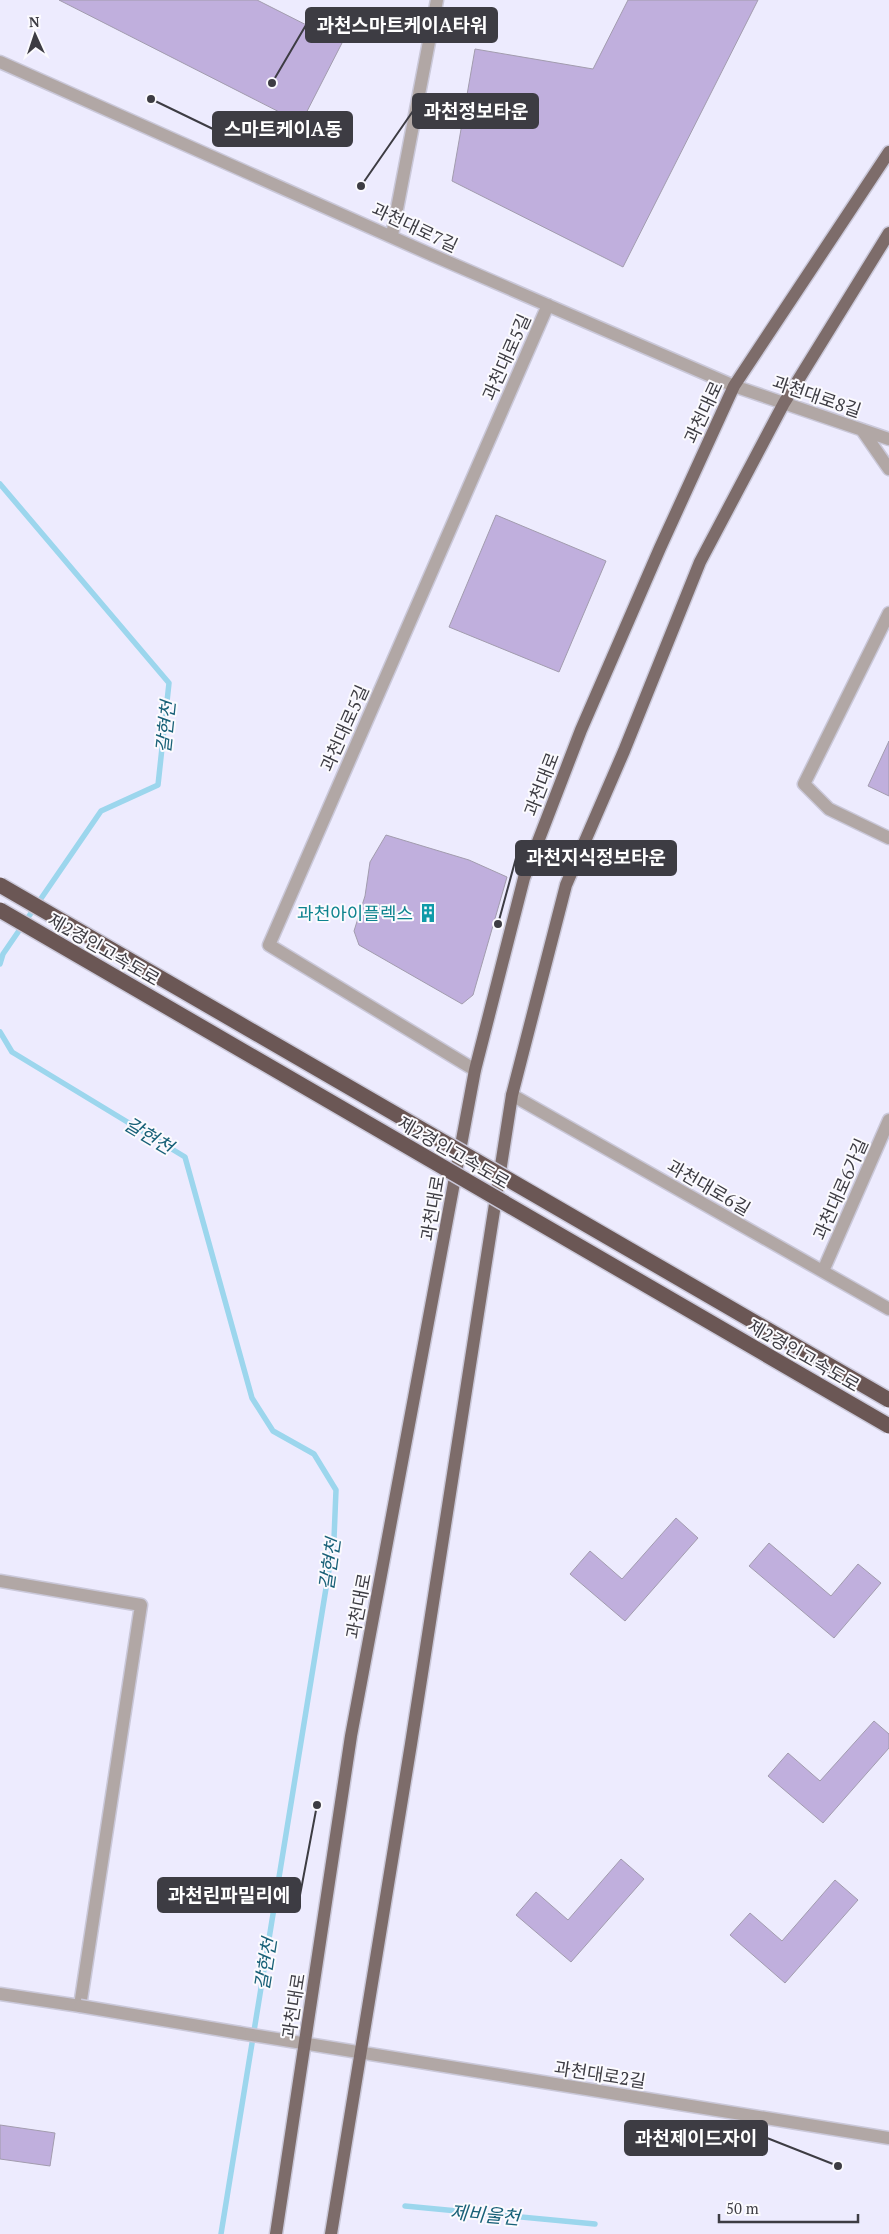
<svg xmlns="http://www.w3.org/2000/svg" width="889" height="2234" font-family="'PT Serif','Noto Sans KR',serif">
  <rect width="100%" height="100%" fill="#edebfe"/>
  <g fill="none" stroke-linecap="round" stroke-linejoin="round">
    <!-- stream -->
    <path stroke="#9cd6ed" stroke-width="5.5" d="M 0,484 L 169,683 L 158,785 L 101,811 L 3,954 L 0,964
      M 0,1032 L 12,1052 L 185,1157 L 252,1398 L 273,1431 L 314,1454 L 336,1490 L 334,1539 L 221,2234
      M 405,2206 L 595,2224"/>
  </g>
  <!-- building -->
  <path fill="#c0afdd" stroke="#a29cae" d="M 59,0 L 257,0 L 342,43 L 301,123 Z
    M 628,0 L 758,0 L 623,267 L 452,181 L 475,49 L 593,69 Z
    M 496,515 L 606,561 L 559,672 L 449,627 Z
    M 889,741 L 889,796 L 868,786 Z
    M 386,835 L 469,860 L 507,877 L 473,995 L 462,1004 L 359,945 L 354,931 L 365,896 L 370,862 Z
    M 676,1518 L 698,1538 L 625,1621 L 570,1574 L 590,1551 L 622,1579 Z
    M 769,1543 L 831,1596 L 858,1564 L 881,1583 L 834,1638 L 749,1566 Z
    M 874,1721 L 889,1734 L 889,1748 L 823,1823 L 768,1776 L 788,1753 L 820,1781 Z
    M 621,1859 L 644,1879 L 571,1962 L 516,1915 L 536,1892 L 568,1920 Z
    M 835,1880 L 858,1900 L 785,1983 L 730,1935 L 750,1913 L 782,1941 Z
    M 0,2125 L 55,2133 L 50,2166 L 0,2159 Z"/>
  <g fill="none" stroke-linecap="round" stroke-linejoin="round">
    <!-- minor casing -->
    <g stroke="#cac8d9" stroke-width="15">
      <path id="minor" d="M 0,62 L 432,255 L 734,386 L 889,439
        M 392,235 L 437,0
        M 862,430 L 889,469
        M 889,613 L 804,784 L 829,809 L 889,838
        M 475,1070 L 269,945 L 548,305
        M 512,1095 L 889,1309
        M 823,1271 L 889,1120
        M 0,1581 L 141,1605 L 80,2006 L 0,1994
        M 240,2033 L 889,2138"/>
    </g>
    <!-- major casing -->
    <g stroke="#cac8d9" stroke-width="15">
      <path id="major" d="M 276,2234 L 351,1736 L 475,1070 L 524,878 L 581,730 L 660,548 L 734,386 L 889,152
        M 331,2234 L 411,1744 L 512,1095 L 566,885 L 624,751 L 700,562 L 784,403 L 889,233"/>
    </g>
    <!-- minor -->
    <use href="#minor" stroke="#b1a7a5" stroke-width="12"/>
    <!-- major -->
    <use href="#major" stroke="#7d6c6a" stroke-width="12"/>
    <!-- minor-bridge casing -->
    <g stroke="#cac8d9" stroke-width="15" stroke-linecap="butt">
      <path id="minor-bridge" d="M 80,2006 L 240,2033"/>
    </g>
    <!-- highway-bridge casing -->
    <g stroke="#cac8d9" stroke-width="18" stroke-linecap="butt">
      <path id="highway-bridge" d="M 0,885 L 889,1400
        M 0,910 L 889,1426"/>
    </g>
    <!-- minor-bridge -->
    <use href="#minor-bridge" stroke="#b1a7a5" stroke-width="12"/>
    <!-- highway-bridge -->
    <use href="#highway-bridge" stroke="#6b5755" stroke-width="15"/>
  </g>
  <!-- icons -->
  <defs>
    <g id="building-bare" transform="scale(1.5)"><path d="M-4-6H4V6H1V3H-1V6H-4ZM-2.5-4.3h1.7v1.8h-1.7ZM.8-4.3h1.7v1.8H.8ZM-2.5-1h1.7V.8h-1.7ZM.8-1h1.7V.8H.8Z" fill="#0f9aa8" stroke="#fbfafe" stroke-width="2.5" paint-order="stroke"/></g>
  </defs>
  <g fill-rule="evenodd">
    <use href="#building-bare" x="428" y="913"/>
  </g>
  <g text-anchor="middle" dominant-baseline="central" stroke-width="4" stroke-linejoin="round" paint-order="stroke">
    <!-- street labels -->
    <g font-size="18" fill="#3d3c43" stroke="#fbfafe">
      <text transform="translate(415 227) rotate(25)">과천대로7길</text>
      <text transform="translate(506 357) rotate(-66)">과천대로5길</text>
      <text transform="translate(817 396) rotate(19)">과천대로8길</text>
      <text transform="translate(703 412) rotate(-65)">과천대로</text>
      <text transform="translate(344 728) rotate(-66)">과천대로5길</text>
      <text transform="translate(541 784) rotate(-69)">과천대로</text>
      <text transform="translate(104 949) rotate(30)">제2경인고속도로</text>
      <text transform="translate(454 1152) rotate(30)">제2경인고속도로</text>
      <text transform="translate(709 1187) rotate(30)">과천대로6길</text>
      <text transform="translate(840 1189) rotate(-66)">과천대로6가길</text>
      <text transform="translate(432 1208) rotate(-80)">과천대로</text>
      <text transform="translate(804 1355) rotate(30)">제2경인고속도로</text>
      <text transform="translate(358 1606) rotate(-79)">과천대로</text>
      <text transform="translate(293 2006) rotate(-81)">과천대로</text>
      <text transform="translate(600 2074) rotate(9)">과천대로2길</text>
    </g>
    <!-- culture labels -->
    <g font-size="18" fill="#0d838f" stroke="#fbfafe" text-anchor="end">
      <text x="413" y="913">과천아이플렉스</text>
    </g>
    <!-- water labels -->
    <g font-size="19" font-style="italic" fill="#196178" stroke="#fbfafe">
      <text transform="translate(165 727) rotate(-84)">갈현천</text>
      <text transform="translate(149 1135) rotate(31)">갈현천</text>
      <text transform="translate(329 1564) rotate(-82)">갈현천</text>
      <text transform="translate(265 1964) rotate(-81)">갈현천</text>
      <text transform="translate(485 2214) rotate(5)">제비울천</text>
    </g>
  </g>
  <!-- callouts -->
  <path fill="none" stroke="#3d3c43" stroke-width="2" d="M272 83L306 25M361 186L413 111M151 99L213 129M498 924L516 858M317 1805L300 1895M838 2166L767 2138"/>
  <g fill="#3d3c43" stroke="#fbfafe" stroke-width="2">
    <circle cx="272" cy="83" r="5"/>
    <circle cx="361" cy="186" r="5"/>
    <circle cx="151" cy="99" r="5"/>
    <circle cx="498" cy="924" r="5"/>
    <circle cx="317" cy="1805" r="5"/>
    <circle cx="838" cy="2166" r="5"/>
  </g>
  <g fill="#3d3c43" stroke="#3d3c43" stroke-width="2">
    <rect x="306" y="8" width="191" height="34" rx="5"/>
    <rect x="413" y="94" width="125" height="34" rx="5"/>
    <rect x="213" y="112" width="139" height="34" rx="5"/>
    <rect x="516" y="841" width="160" height="34" rx="5"/>
    <rect x="158" y="1878" width="142" height="34" rx="5"/>
    <rect x="625" y="2121" width="142" height="34" rx="5"/>
  </g>
  <g font-size="19" text-anchor="middle" font-weight="bold" fill="#fff">
    <text x="402" y="32">과천스마트케이A타워</text>
    <text x="476" y="118">과천정보타운</text>
    <text x="283" y="136">스마트케이A동</text>
    <text x="596" y="864">과천지식정보타운</text>
    <text x="229" y="1902">과천린파밀리에</text>
    <text x="696" y="2145">과천제이드자이</text>
  </g>
  <!-- north arrow -->
  <g transform="translate(35 35) rotate(357)" stroke="#fbfafe" stroke-width="4" paint-order="stroke">
  <path d="M0-4L9 19L0 12L-9 19Z" fill="#3d3c43"/>
  <text y="-8" font-size="14" font-weight="bold" text-anchor="middle" fill="#3d3c43">N</text>
  </g>
  <!-- scale -->
  <path d="M719 2214v8h139v-8" fill="none" stroke="#3d3c43" stroke-width="2.5"/>
  <text x="726" y="2214" font-size="15" fill="#3d3c43" stroke="#fbfafe" stroke-width="4" paint-order="stroke">50 m</text>
</svg>
